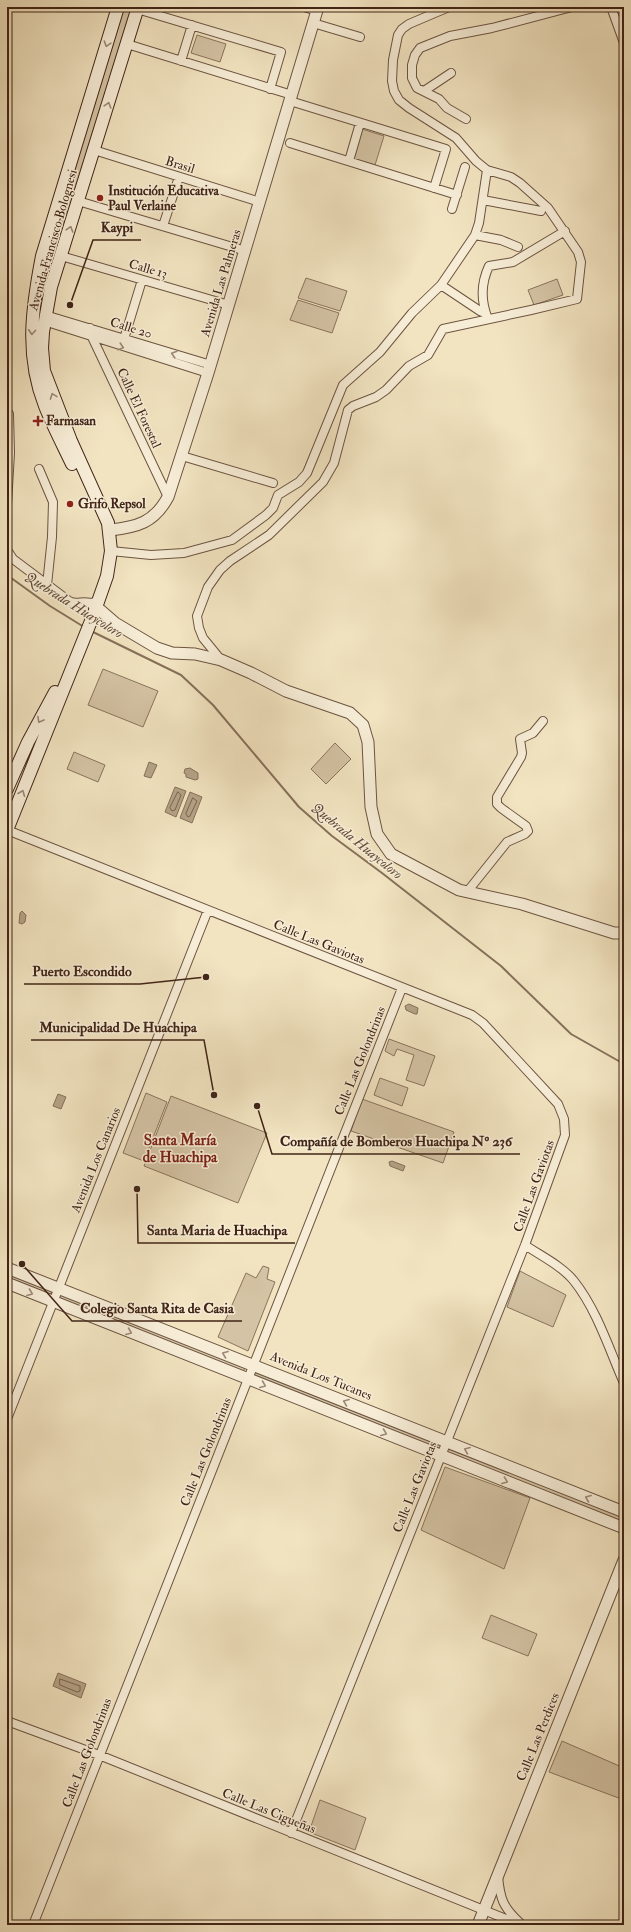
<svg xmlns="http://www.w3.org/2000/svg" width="631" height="1932" font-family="'IM FELL Double Pica',serif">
  <rect width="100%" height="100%" fill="#f2e4c1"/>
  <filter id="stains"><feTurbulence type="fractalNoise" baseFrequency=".005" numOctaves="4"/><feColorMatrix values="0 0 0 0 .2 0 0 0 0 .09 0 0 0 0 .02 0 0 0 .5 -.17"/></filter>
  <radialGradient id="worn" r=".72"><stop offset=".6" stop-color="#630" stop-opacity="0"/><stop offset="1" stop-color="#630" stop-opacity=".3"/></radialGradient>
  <!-- green -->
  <path fill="#d4c3a4" stroke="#8a745d" d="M 121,7 L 134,7 L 41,323 L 37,368 L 39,283 Z
    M 197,35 L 226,44 L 220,62 L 191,53 Z
    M 362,129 L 384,136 L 375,165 L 354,159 Z
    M 306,278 L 347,291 L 340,311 L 298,298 Z
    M 557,279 L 563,295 L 534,305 L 528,290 Z
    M 298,300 L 339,313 L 332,333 L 290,320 Z
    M 103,669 L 158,691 L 143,727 L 88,705 Z
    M 335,743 L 351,759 L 326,784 L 311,769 Z
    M 74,752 L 105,765 L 98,782 L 67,769 Z
    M 389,1039 L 435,1056 L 424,1086 L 406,1080 L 414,1055 L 397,1049 L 394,1056 L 385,1051 Z
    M 380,1078 L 408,1088 L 402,1106 L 374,1095 Z
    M 146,1093 L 167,1102 L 144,1161 L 123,1153 Z
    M 171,1096 L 267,1133 L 238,1203 L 144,1166 Z
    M 362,1099 L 454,1132 L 443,1163 L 351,1131 Z
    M 263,1266 L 269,1268 L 267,1279 L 275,1282 L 248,1351 L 218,1337 L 246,1273 L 256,1278 Z
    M 520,1271 L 566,1295 L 553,1327 L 507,1307 Z
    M 7,1272 L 52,1291 L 50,1296 L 7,1280 Z
    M 61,1294 L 245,1367 L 243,1373 L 58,1300 Z
    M 253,1371 L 437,1442 L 438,1448 L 253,1377 Z
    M 446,1448 L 624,1515 L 624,1524 L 446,1454 Z
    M 445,1467 L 530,1498 L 504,1569 L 421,1530 Z
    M 491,1615 L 537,1634 L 528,1656 L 482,1638 Z
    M 562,1741 L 624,1768 L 624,1800 L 549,1772 Z
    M 320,1800 L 366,1818 L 355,1850 L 309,1832 Z"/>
  <!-- water -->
  <path fill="#b5a387" stroke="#86705a" d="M 149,762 L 157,765 L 151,778 L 144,776 Z
    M 190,768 L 198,773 L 198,779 L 195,780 L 186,777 L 186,774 L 184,773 L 185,769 Z
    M 175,787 L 186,791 L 176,817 L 165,812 Z
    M 190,792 L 202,797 L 192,823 L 180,818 Z
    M 22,911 L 26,915 L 25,922 L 22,924 L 19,923 L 20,913 Z
    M 409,1004 L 418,1008 L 417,1014 L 415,1014 L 406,1010 L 405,1006 Z
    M 58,1094 L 66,1097 L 61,1109 L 53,1106 Z
    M 392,1161 L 405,1166 L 403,1171 L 390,1166 L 389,1162 Z
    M 58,1673 L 86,1684 L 81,1698 L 53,1686 Z"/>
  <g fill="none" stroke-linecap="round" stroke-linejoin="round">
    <!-- shore -->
    <path stroke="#7a644e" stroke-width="1" d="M 178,792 L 181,795 L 175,810 L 172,811 L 170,808 Z
      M 193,798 L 197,801 L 190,816 L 188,817 L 186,814 Z
      M 60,1679 L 80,1686 L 80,1691 L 77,1692 L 60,1685 Z"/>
    <!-- stream -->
    <path stroke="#86705a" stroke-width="2" d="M 7,575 L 50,606 L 84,627
      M 91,631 L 181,675 L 213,705 L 299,807 L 332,836 L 382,873 L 501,966 L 571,1034 L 624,1064"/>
    <!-- minor casing -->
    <g stroke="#6c5441" stroke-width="10">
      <path id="minor" d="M 304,7 L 317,11
        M 611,7 L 624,43
        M 622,7 L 624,8
        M 137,9 L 281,52 L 270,89
        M 313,23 L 360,37
        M 127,44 L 292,95
        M 181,61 L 192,25
        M 424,91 L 451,73
        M 290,101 L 446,149 L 434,188
        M 466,119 L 447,108 L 439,99 L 417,88 L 412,78 L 412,65 L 415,55 L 420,48 L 450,36 L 492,28 L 572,7
        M 290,143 L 457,195
        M 94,150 L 260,202
        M 349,161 L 360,123
        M 483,200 L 541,211
        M 78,201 L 246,251
        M 452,209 L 465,167
        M 163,226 L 179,177
        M 475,235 L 501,240 L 518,247
        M 61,256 L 229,305
        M 441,285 L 480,311 L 485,313
        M 45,315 L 211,365
        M 488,319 C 481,302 481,283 489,266 L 513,262 L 565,231
        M 44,321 L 208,373
        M 90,328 L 92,337 L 168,497
        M 124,339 L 142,280
        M 182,456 L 273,483
        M 39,469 L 53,502 L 52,537 L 47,585
        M 7,504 L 10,453 L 9,414
        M 7,550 L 13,559 L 69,601 C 77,606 84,599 93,604
        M 111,551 L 151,555 L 184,553 L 232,540 L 266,515 L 273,508 L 278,495 L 299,482 L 307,473 L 343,385 L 380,352 L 412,313 L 441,285 L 475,235 L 479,223 L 487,170
        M 221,660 L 203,638 L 199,628 L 197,616 L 208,587 L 220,570 L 230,561 L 269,535 L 323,482 L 334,463 L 348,410 L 353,406 L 376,397 L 386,390 L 409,366 L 428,355 L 443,329 L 531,310 L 577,299 L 581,262 L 578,252 L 548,208 L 520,183 L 511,177 L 487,170 L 476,161 L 456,138 L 409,108 L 399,100 L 394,91 L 392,81 L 393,60 L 398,35 L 402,29 L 409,24 L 449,7
        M 7,830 L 472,1015 L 483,1023 L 558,1104 L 564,1119 L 565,1135 L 525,1245 L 291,1833
        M 467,892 L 507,842 L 525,834 L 528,831 L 526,826 L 501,808 L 497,804 L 497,797 L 521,757 L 522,753 L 520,739 L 533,733 L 543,721
        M 525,1245 C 541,1256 562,1266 574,1281 C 597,1310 609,1349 624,1383
        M 7,1419 L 208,910
        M 7,1721 L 99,1755 L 521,1925
        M 498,1876 C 500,1899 503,1907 520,1923
        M 33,1925 L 402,988"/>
    </g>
    <!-- tertiary casing -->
    <g stroke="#6c5441" stroke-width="13">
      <path id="tertiary" d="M 110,530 C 137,527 154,523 168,497 L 208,373 L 318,7
        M 93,604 L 115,623 L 157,648 L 172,653 L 195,654 L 221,660 L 251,673 L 286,691 L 350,713 L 363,725 L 368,742 L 371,807 L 377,834 L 391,854 L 459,890 L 522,904 L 614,933 L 624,933
        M 7,1268 L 624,1512
        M 7,1283 L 624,1528
        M 478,1925 L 624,1560"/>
    </g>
    <!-- secondary casing -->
    <g stroke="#402416" stroke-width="14">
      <path id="secondary" d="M 72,464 C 63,445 53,426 45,406 C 25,355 32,308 42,256 L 118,7
        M 7,789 L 28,742 L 55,692
        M 7,830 L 93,616 L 107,576 L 111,551 L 108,523 L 71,441 L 44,371 L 42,348 L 43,332 L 51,287 L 138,7"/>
    </g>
    <!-- minor -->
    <use href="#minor" stroke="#f7edd7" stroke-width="8"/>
    <!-- tertiary -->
    <use href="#tertiary" stroke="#f7edd7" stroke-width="11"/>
    <!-- secondary -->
    <use href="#secondary" stroke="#f7edd7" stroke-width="12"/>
  </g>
  <!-- one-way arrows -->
  <defs><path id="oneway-chevron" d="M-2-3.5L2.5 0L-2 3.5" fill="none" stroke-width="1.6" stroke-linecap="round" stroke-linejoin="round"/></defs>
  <g stroke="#9c8876">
    <use href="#oneway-chevron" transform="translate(107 44) rotate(107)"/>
    <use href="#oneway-chevron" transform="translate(108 105) rotate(-73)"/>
    <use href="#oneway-chevron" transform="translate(70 229) rotate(-73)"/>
    <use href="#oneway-chevron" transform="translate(32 332) rotate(94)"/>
    <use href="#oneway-chevron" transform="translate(121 347) rotate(18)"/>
    <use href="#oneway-chevron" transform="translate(174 354) rotate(-163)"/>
    <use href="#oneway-chevron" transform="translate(53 396) rotate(-110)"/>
    <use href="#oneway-chevron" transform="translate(40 720) rotate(119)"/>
    <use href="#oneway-chevron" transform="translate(22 793) rotate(-68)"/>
    <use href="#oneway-chevron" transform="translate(30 1293) rotate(21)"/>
    <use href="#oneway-chevron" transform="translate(129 1332) rotate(22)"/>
    <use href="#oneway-chevron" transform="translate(225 1354) rotate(-159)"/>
    <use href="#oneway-chevron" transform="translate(263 1385) rotate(22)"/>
    <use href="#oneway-chevron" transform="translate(346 1402) rotate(-158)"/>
    <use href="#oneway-chevron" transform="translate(384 1433) rotate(22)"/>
    <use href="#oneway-chevron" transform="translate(467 1450) rotate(-158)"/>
    <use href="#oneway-chevron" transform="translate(505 1481) rotate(21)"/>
    <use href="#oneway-chevron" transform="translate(588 1498) rotate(-158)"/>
  </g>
  <!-- markers -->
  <g fill="#8f2418" stroke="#f7edd7" stroke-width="1.5">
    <circle cx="100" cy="198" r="4"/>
    <path d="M36 415h4v4h4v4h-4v4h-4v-4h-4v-4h4z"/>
    <circle cx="70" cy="504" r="4"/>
  </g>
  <g text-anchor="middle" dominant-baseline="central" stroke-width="3" stroke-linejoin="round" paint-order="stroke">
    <!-- street labels -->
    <g font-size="13" fill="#402416" stroke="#f7edd7">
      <text transform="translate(180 165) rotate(17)">Brasil</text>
      <text transform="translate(53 240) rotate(-74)">Avenida Francisco Bolognesi</text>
      <text transform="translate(148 269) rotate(16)">Calle 13</text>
      <text transform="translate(221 283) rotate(-73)">Avenida Las Palmeras</text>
      <text transform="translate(131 328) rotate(17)">Calle 20</text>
      <text transform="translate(139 408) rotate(65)">Calle El Forestal</text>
      <text transform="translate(319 942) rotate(22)">Calle Las Gaviotas</text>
      <text transform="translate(360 1061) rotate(-68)">Calle Las Golondrinas</text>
      <text transform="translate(96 1160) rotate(-68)">Avenida Los Canarios</text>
      <text transform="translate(534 1186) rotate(-70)">Calle Las Gaviotas</text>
      <text transform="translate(321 1376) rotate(22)">Avenida Los Tucanes</text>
      <text transform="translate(206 1452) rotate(-68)">Calle Las Golondrinas</text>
      <text transform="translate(415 1487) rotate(-68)">Calle Las Gaviotas</text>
      <text transform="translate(538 1737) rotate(-68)">Calle Las Perdices</text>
      <text transform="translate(87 1753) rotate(-69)">Calle Las Golondrinas</text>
      <text transform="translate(269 1811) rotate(22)">Calle Las Cigueñas</text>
    </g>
    <!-- poi labels -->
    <g font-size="13" font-weight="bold" fill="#402416" stroke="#f7edd7" text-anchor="start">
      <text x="108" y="191">Institución Educativa<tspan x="108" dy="15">Paul Verlaine</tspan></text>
      <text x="46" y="421">Farmasan</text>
      <text x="78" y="504">Grifo Repsol</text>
    </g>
    <!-- water labels -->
    <g font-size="14" font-style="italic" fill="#634a38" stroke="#f7edd7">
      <text transform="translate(74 605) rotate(32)">Quebrada Huaycoloro</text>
      <text transform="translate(357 841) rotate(39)">Quebrada Huaycoloro</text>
    </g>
    <!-- quarter labels -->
    <g font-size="15" font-weight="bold" fill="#7a1f14" stroke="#f7edd7">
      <text x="180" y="1140">Santa María<tspan x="180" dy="17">de Huachipa</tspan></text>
    </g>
  </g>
  <!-- callouts -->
  <path fill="none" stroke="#402416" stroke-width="1.5" d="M70 305L93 240H141M206 977L140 984H24M214 1095L204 1040H31M257 1106L272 1154H520M137 1189L138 1243H295M22 1264L72 1321H242"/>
  <g fill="#402416" stroke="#f7edd7" stroke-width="1.5">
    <circle cx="70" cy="305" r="4"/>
    <circle cx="206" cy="977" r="4"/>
    <circle cx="214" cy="1095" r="4"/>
    <circle cx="257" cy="1106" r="4"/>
    <circle cx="137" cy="1189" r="4"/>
    <circle cx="22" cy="1264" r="4"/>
  </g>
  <g font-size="14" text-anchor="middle" font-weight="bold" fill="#402416" stroke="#f7edd7" stroke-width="3" stroke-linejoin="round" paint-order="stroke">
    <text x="117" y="232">Kaypi</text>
    <text x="82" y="976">Puerto Escondido</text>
    <text x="118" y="1032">Municipalidad De Huachipa</text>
    <text x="396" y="1146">Compañía de Bomberos Huachipa Nº 236</text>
    <text x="217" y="1235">Santa Maria de Huachipa</text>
    <text x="157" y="1313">Colegio Santa Rita de Casia</text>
  </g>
  <!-- margin -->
  <rect width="631" height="1932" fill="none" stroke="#f2e4c1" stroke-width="24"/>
  <rect x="8" y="8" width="615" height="1916" fill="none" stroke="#402416" stroke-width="2"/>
  <rect x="12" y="12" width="607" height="1908" fill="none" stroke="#402416"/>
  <rect width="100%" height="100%" filter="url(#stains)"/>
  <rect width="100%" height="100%" fill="url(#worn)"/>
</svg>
